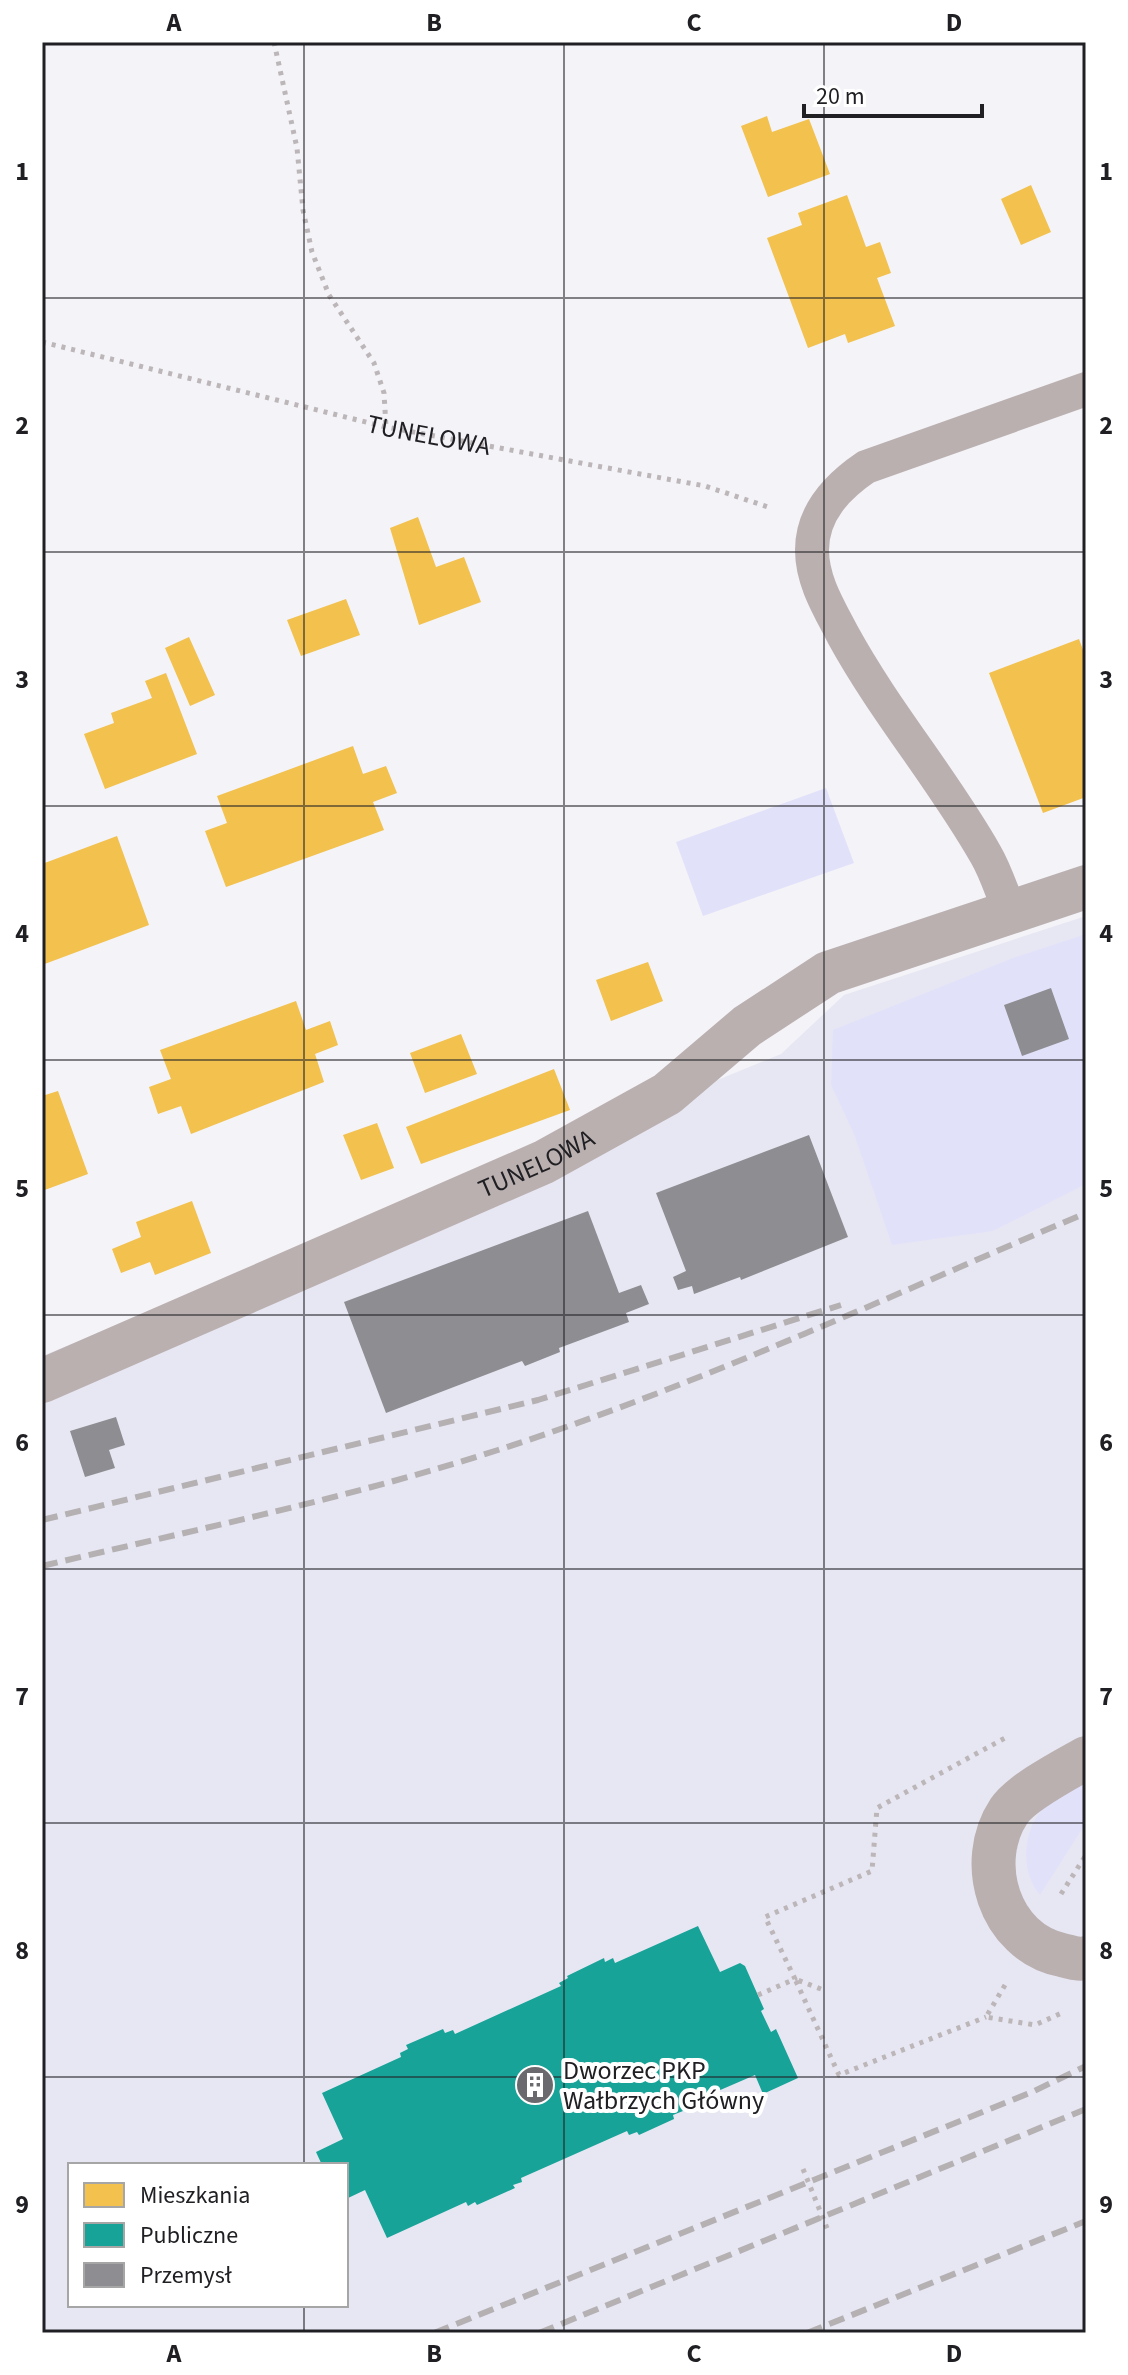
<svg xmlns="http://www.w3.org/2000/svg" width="1128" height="2375" font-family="'Source Sans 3',sans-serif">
  <rect width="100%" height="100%" fill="#f3f3f8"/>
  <!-- built -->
  <path fill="#e7e7f3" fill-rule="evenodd" d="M 1086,916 L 1086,2333 L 42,2333 L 42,1356 L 781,1054 L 844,995 ZM 70,2165 L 346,2165 L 346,2305 L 70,2305 Z"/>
  <!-- green -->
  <path fill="#e2e1fa" d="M 826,788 L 854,863 L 703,916 L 676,842 Z
    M 1086,934 L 1086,1184 L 993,1231 L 892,1245 L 854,1134 L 831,1085 L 833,1030 L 1013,958 Z
    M 1086,1778 L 1086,1823 L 1040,1895 C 1021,1873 1022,1835 1040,1812 C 1051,1798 1071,1788 1086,1778 Z"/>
  <!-- homes -->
  <path fill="#f2c14e" d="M 767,116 L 772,132 L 809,119 L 830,174 L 768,197 L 741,126 Z
    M 1031,185 L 1051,232 L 1021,245 L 1001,199 Z
    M 847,195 L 866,247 L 880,242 L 891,273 L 877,278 L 895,326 L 848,343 L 845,334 L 808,348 L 767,238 L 802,225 L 798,213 Z
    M 418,517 L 436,567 L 464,557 L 481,602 L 419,625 L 390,528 Z
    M 346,599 L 360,635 L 301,656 L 287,620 Z
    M 189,637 L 215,695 L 190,706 L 165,648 Z
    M 1079,639 L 1086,658 L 1086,797 L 1043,813 L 989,673 Z
    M 166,673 L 197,754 L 105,789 L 84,734 L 114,723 L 111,713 L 152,698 L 145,681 Z
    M 353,746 L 363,774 L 386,766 L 397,793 L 373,802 L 384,830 L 226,887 L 205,831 L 227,823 L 217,796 Z
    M 117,836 L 149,925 L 42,965 L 42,864 Z
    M 648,962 L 663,1001 L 611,1021 L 596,980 Z
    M 296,1001 L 306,1030 L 330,1021 L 338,1045 L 315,1054 L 324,1082 L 191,1134 L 181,1106 L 158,1114 L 149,1087 L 171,1079 L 160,1050 Z
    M 461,1034 L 477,1074 L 425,1093 L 410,1053 Z
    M 554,1069 L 570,1110 L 421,1164 L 406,1127 Z
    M 58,1091 L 88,1174 L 42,1191 L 42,1096 Z
    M 377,1123 L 394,1168 L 361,1180 L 343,1135 Z
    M 192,1201 L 211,1253 L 155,1275 L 150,1262 L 121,1273 L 112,1249 L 141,1237 L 136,1222 Z"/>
  <!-- public -->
  <path fill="#17a398" d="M 698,1926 L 720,1972 L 740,1963 L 745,1966 L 764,2009 L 761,2011 L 771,2032 L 776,2029 L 798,2078 L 763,2094 L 755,2075 L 681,2107 L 683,2111 L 673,2115 L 674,2119 L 639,2135 L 637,2132 L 629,2135 L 627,2131 L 521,2178 L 522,2182 L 513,2185 L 515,2188 L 477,2205 L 475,2202 L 468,2206 L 466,2202 L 387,2238 L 365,2190 L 346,2199 L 346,2165 L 322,2165 L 316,2152 L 343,2139 L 322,2093 L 401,2057 L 400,2053 L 408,2049 L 406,2045 L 443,2029 L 445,2033 L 453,2030 L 455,2034 L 561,1986 L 559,1983 L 568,1978 L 567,1976 L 604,1958 L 605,1962 L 613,1958 L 615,1963 Z"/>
  <!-- industry -->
  <path fill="#8d8d92" d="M 1051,988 L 1069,1039 L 1022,1056 L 1004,1005 Z
    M 809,1135 L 848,1237 L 741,1280 L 740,1277 L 694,1294 L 692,1286 L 678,1290 L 673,1277 L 686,1271 L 656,1193 Z
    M 588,1211 L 619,1293 L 641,1285 L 649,1304 L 626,1313 L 629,1322 L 559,1348 L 560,1352 L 525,1366 L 522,1361 L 386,1413 L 344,1302 Z
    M 116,1417 L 125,1445 L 109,1450 L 115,1468 L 85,1477 L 70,1431 Z"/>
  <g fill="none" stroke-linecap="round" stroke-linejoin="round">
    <!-- path -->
    <g stroke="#bcb6b8" stroke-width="5" stroke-dasharray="4 6" stroke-linecap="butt">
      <path d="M 274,42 L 297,148 L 303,210 L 312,252 L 329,295 L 374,363 L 384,393 L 386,427"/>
      <path id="s1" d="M 42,342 L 386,427 L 705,486 L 771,508"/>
      <path d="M 1061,1894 L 1086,1855"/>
      <path d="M 1005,1985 L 986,2017 L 1035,2025 L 1064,2012"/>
      <path d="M 821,1989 L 795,1979 L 839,2075 L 986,2017"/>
      <path d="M 758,1995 L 795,1979 L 765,1917 L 872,1871 L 877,1808 L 1005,1738"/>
      <path d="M 803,2169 L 829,2233"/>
    </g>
    <!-- service -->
    <path stroke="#bbb0b0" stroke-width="34" d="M 1010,911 C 1002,893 996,872 986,855 C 943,779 885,712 843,635 C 829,608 812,581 812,550 C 812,512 838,486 866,467 L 1086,389"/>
    <!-- minor -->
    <g stroke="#bbb0b0" stroke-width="44">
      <path id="s2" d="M 42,1381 L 544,1162 L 667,1094 L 747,1026 L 828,973 L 1086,887"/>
      <path d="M 1086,1758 C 1065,1770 1022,1792 1009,1811 C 975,1862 999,1942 1062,1955 C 1070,1957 1078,1960 1086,1958"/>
    </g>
    <!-- rail -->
    <path stroke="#b5b0b2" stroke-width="6" stroke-dasharray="16 8" stroke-linecap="butt" d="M 42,1520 L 538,1400 L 841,1305
      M 42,1566 C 194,1530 349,1498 498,1450 C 699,1385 892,1295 1086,1213
      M 434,2333 L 1032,2092 L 1086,2066
      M 539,2333 L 1086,2109
      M 807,2333 L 1086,2221"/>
  </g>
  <!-- grid -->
  <path fill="none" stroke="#202024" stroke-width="2" stroke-opacity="0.55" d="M 304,42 L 304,2165M 564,42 L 564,2333M 824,42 L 824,2333M 42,298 L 1086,298M 42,552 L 1086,552M 42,806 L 1086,806M 42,1060 L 1086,1060M 42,1315 L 1086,1315M 42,1569 L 1086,1569M 42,1823 L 1086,1823M 42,2077 L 1086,2077M 304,2305 L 304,2333"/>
  <!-- icons -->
  <defs>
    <g id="building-disc" transform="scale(2)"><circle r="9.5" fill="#6a6a6e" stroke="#fff"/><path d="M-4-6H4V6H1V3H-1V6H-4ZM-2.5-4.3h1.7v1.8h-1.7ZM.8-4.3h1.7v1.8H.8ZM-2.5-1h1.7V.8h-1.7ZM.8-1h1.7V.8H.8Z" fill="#fff"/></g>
  </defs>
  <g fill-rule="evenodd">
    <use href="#building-disc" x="535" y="2085"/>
  </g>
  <g text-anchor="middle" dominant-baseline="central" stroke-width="8" stroke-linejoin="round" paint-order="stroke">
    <!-- street labels -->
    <g font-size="26" fill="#202024" stroke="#fff">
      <text stroke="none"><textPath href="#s1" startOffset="398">TUNELOWA</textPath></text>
      <text stroke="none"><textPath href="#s2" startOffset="540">TUNELOWA</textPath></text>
    </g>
    <!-- poi labels -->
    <g font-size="26" fill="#202024" stroke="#fff" text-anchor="start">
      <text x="563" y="2070">Dworzec PKP<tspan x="563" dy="30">Wałbrzych Główny</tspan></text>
    </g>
  </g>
  <!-- border -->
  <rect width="1128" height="2375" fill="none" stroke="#ffffff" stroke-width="88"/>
  <!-- legend -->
  <rect x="68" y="2163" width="280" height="144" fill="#ffffff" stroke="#a6a6a7" stroke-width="2"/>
  <rect x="84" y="2183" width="40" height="24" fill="#f2c14e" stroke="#a6a6a7" stroke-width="2"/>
  <text x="140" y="2203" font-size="24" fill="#202024">Mieszkania</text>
  <rect x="84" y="2223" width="40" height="24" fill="#17a398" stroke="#a6a6a7" stroke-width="2"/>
  <text x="140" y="2243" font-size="24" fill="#202024">Publiczne</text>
  <rect x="84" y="2263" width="40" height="24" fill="#8d8d92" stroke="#a6a6a7" stroke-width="2"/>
  <text x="140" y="2283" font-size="24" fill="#202024">Przemysł</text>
  <!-- scale -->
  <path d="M804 104v12h178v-12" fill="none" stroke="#202024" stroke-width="4"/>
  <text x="816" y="104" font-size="24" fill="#202024" stroke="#ffffff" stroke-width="6" paint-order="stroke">20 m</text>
  <rect x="44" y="44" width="1040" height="2287" fill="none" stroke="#202024" stroke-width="3"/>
  <g font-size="26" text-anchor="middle" font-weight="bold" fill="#202024">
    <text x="174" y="31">A</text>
    <text x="434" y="31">B</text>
    <text x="694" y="31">C</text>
    <text x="954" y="31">D</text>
    <text x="22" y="180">1</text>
    <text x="1106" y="180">1</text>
    <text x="22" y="434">2</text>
    <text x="1106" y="434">2</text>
    <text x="22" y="688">3</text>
    <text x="1106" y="688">3</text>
    <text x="22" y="942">4</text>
    <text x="1106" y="942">4</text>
    <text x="22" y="1197">5</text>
    <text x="1106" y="1197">5</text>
    <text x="22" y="1451">6</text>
    <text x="1106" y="1451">6</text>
    <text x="22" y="1705">7</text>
    <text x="1106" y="1705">7</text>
    <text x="22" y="1959">8</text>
    <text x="1106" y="1959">8</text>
    <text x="22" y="2213">9</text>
    <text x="1106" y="2213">9</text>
    <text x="174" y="2362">A</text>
    <text x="434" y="2362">B</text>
    <text x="694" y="2362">C</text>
    <text x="954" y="2362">D</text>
  </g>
</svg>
